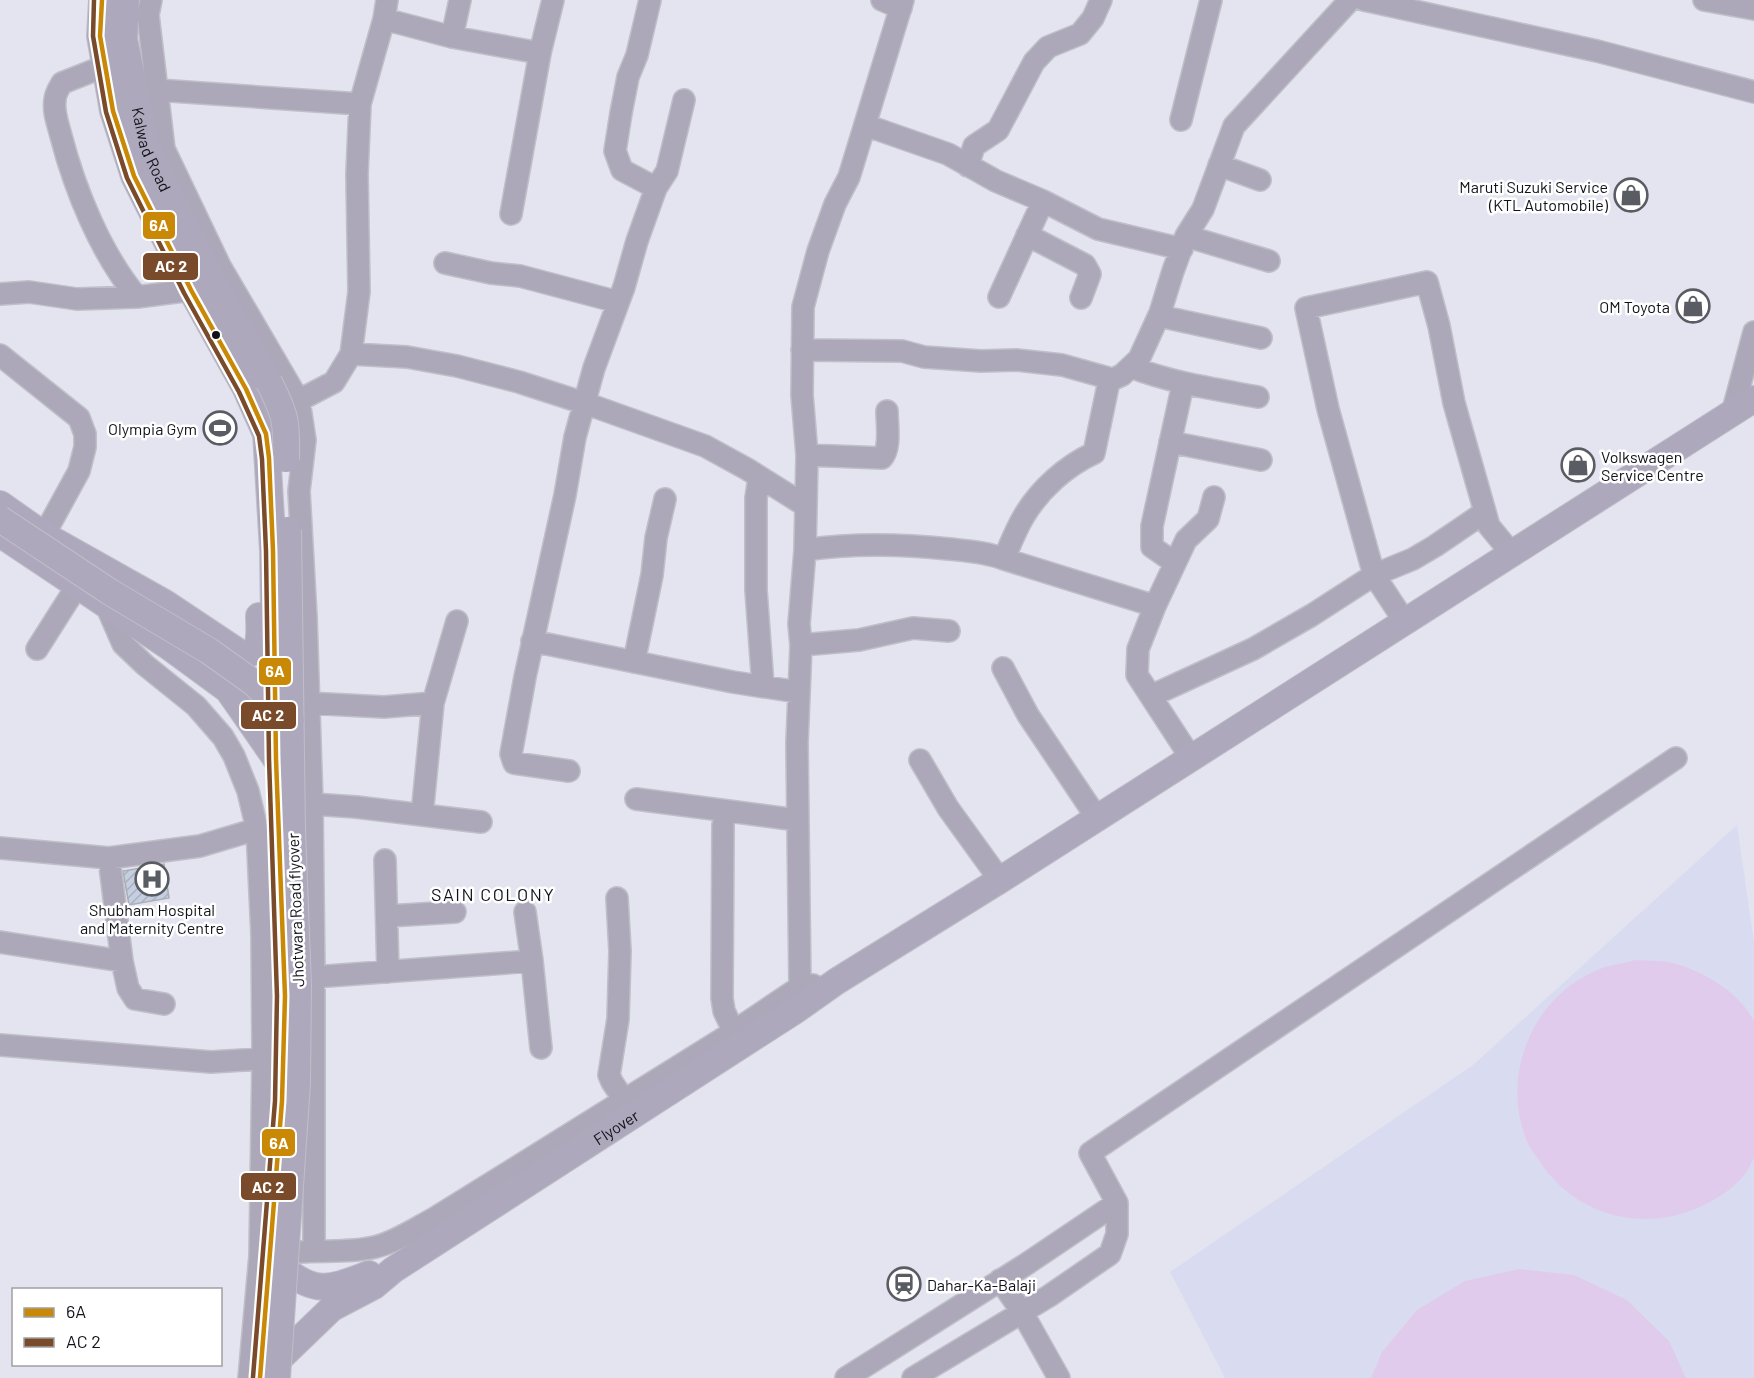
<svg xmlns="http://www.w3.org/2000/svg" width="1754" height="1378" font-family="Barlow,sans-serif">
  <defs>
    <pattern id="building-hatch" width="6" height="6" patternUnits="userSpaceOnUse" patternTransform="scale(1.5)"><rect width="6" height="6" fill="#c6cfe0"/><path d="M-1 1l2-2M0 6l6-6M5 7l2-2" fill="none" stroke="#a9b1c0"/></pattern>
  </defs>
  <rect width="100%" height="100%" fill="#e3e4ef"/>
  <!-- built -->
  <path fill="#d9dcf1" d="M 1737,825 L 1754,942 L 1754,1378 L 1225,1378 L 1170,1272 L 1473,1065 Z"/>
  <!-- pitch -->
  <path fill="#e1cbec" d="M 1635,960 C 1648,961 1664,960 1677,964 C 1706,973 1740,993 1754,1021 L 1754,1158 C 1750,1165 1747,1172 1742,1178 C 1726,1195 1705,1206 1684,1213 C 1628,1231 1568,1208 1538,1159 C 1534,1153 1528,1146 1526,1139 C 1501,1074 1532,999 1595,971 C 1607,965 1622,964 1635,960 Z
    M 1519,1269 L 1574,1275 L 1627,1300 L 1669,1341 L 1686,1378 L 1371,1378 L 1382,1352 L 1417,1310 L 1465,1281 Z"/>
  <!-- building -->
  <path fill="url(#building-hatch)" stroke="#aaaeb6" stroke-width="1.5" d="M 164,864 L 169,898 L 129,905 L 123,871 Z"/>
  <g fill="none" stroke-linecap="round" stroke-linejoin="round">
    <!-- minor casing -->
    <g stroke="#bebfc8" stroke-width="24">
      <path id="minor" d="M 151,0 L 148,15 L 164,149 L 220,266 L 299,401 L 305,440 L 299,491 L 306,617 L 312,804 L 314,977 L 314,1251
        M 882,0 L 901,8
        M 1364,0 L 1597,51 L 1754,92
        M 1704,0 L 1754,9
        M 384,19 L 452,37 L 540,53
        M 452,37 L 460,0
        M 105,66 L 62,83 C 59,88 55,94 55,100 C 53,112 58,124 61,136 C 75,190 101,254 137,297
        M 157,90 L 360,104
        M 1181,120 L 1211,0
        M 865,125 L 948,154 L 996,181 L 1043,201 L 1098,229 L 1182,249
        M 1219,165 L 1260,180
        M 968,166 L 974,146 L 998,130 L 1034,62 L 1048,47 L 1080,34 L 1093,18 L 1101,0
        M 656,188 L 667,171 L 684,100
        M 511,214 L 540,53 L 553,0
        M 1027,235 L 1085,265 L 1090,274 L 1081,298
        M 1186,236 L 1269,261
        M 445,263 L 491,273 L 520,276 L 618,302
        M 0,294 L 29,292 L 77,299 L 137,297 L 191,290
        M 999,297 L 1043,201
        M 1159,316 L 1261,338
        M 802,350 L 902,351 L 924,357 L 981,361 L 1016,360 L 1062,365 L 1112,379
        M 351,354 L 359,292 L 357,174 L 360,104 L 384,19 L 387,0
        M 0,355 L 79,418 L 85,434 L 85,447 L 79,471 L 44,535
        M 1131,367 C 1172,383 1215,389 1258,397
        M 288,406 L 334,382 L 351,354 L 407,357 L 457,366 L 519,382 L 593,406 L 705,446 L 747,469 L 806,506 L 805,550 L 799,624 L 801,645 L 797,743 L 800,987
        M 1732,414 L 1754,332
        M 1170,442 L 1261,460
        M 807,455 L 882,458 C 891,448 887,425 887,411
        M 759,478 L 756,498 L 756,590 L 763,686
        M 806,506 L 807,455 L 802,395 L 803,307 L 818,251 L 835,204 L 849,177 L 903,0
        M 805,550 C 852,543 901,544 949,549 C 967,551 986,552 1004,559 C 1010,545 1016,529 1024,516 C 1040,489 1066,466 1094,453 L 1109,381 L 1122,375 L 1139,359 L 1160,313 L 1173,271 L 1186,236 L 1203,209 L 1234,126 L 1350,0
        M 1004,559 L 1155,606
        M 1175,563 L 1152,547 L 1152,526 L 1183,384
        M 106,605 L 123,644 L 145,665 L 196,706 L 223,737 L 234,756 L 248,791 L 257,829 L 262,935 L 263,1058 L 260,1256 L 249,1378
        M 1405,622 L 1374,575 L 1328,409 L 1306,308 L 1427,282 L 1439,326 L 1454,403 L 1489,526 L 1512,554
        M 532,641 L 733,682 L 798,692
        M 801,645 L 859,640 L 913,628 L 949,631
        M 37,649 L 77,586
        M 634,662 L 652,575 L 656,538 L 665,499
        M 1003,668 L 1028,715 L 1097,818
        M 1151,696 L 1253,649 L 1312,615 L 1374,575 L 1413,559 L 1435,546 L 1485,512
        M 307,703 L 384,707 L 433,703 L 457,621
        M 1191,758 L 1137,675 L 1138,649 L 1155,606 L 1186,540 L 1208,519 L 1214,497
        M 920,760 L 948,808 L 1000,880
        M 569,771 L 514,763 L 511,754 L 525,677 L 565,495 L 575,437 L 594,368 L 624,287 L 637,241 L 656,188 L 622,170 L 615,151 L 621,113 L 628,77 L 637,55 L 650,0
        M 636,799 L 797,820
        M 312,804 L 356,807 L 481,822
        M 422,815 L 433,703
        M 723,825 L 722,998 L 724,1011 L 734,1032
        M 0,848 L 109,858 L 200,846 L 257,829
        M 109,858 L 122,961
        M 385,860 L 388,972
        M 617,898 L 620,951 L 618,1019 L 609,1075 L 612,1082 L 624,1100
        M 525,912 L 532,961
        M 388,916 L 455,912
        M 0,942 L 122,961 L 128,988 L 135,999 L 164,1004
        M 314,977 L 532,961 L 541,1048
        M 0,1045 L 211,1062 L 313,1056
        M 300,1252 C 325,1250 351,1253 375,1247 C 396,1242 416,1228 435,1218 L 724,1038 L 800,987 L 813,985
        M 1000,1280 L 1022,1312 L 1059,1378
        M 846,1378 L 1028,1263 L 1117,1203
        M 913,1378 L 1049,1296 L 1110,1254 L 1117,1234 L 1117,1203 L 1090,1153 L 1676,758"/>
    </g>
    <!-- major casing -->
    <g stroke="#bebfc8" stroke-width="28">
      <g id="major">
        <path d="M 102,0 L 100,36 L 113,111 L 134,176 L 191,290 L 246,389 L 266,434 L 273,551 L 276,759"/>
        <path id="s1" d="M 126,0 L 124,39 L 147,148 L 203,264 L 269,382"/>
        <path d="M 0,504 L 44,535 L 165,603 L 243,655 C 263,654 259,631 259,616"/>
        <path d="M 0,534 L 168,646 L 228,690 L 276,759"/>
        <path d="M 283,1268 C 317,1296 331,1288 369,1274"/>
        <path id="s2" d="M 278,1360 L 332,1308 L 374,1286 L 393,1270 L 796,1010 L 837,981 L 1000,880 L 1754,399"/>
      </g>
    </g>
    <!-- minor -->
    <use href="#minor" stroke="#ada8b9" stroke-width="21"/>
    <!-- major -->
    <use href="#major" stroke="#aea8bd" stroke-width="26"/>
    <!-- major-bridge casing -->
    <g stroke="#bebfc8" stroke-width="28" stroke-linecap="butt">
      <path id="major-bridge" d="M 269,382 C 286,416 287,422 286,459
        M 0,519 L 110,592 L 209,651 L 254,683 L 291,720
        M 277,1378 L 297,1083 L 298,986 L 292,831 L 288,530"/>
    </g>
    <!-- major-bridge -->
    <use href="#major-bridge" stroke="#aea8bd" stroke-width="26"/>
    <!-- bus-1 casing -->
    <g stroke="#fff" stroke-width="9">
      <path id="bus-1" d="M 102,0 L 100,36 L 113,111 L 134,176 L 191,290 L 246,389 L 266,434 L 269,458 L 273,551 L 276,759 L 285,996 L 282,1101 L 260,1378"/>
    </g>
    <!-- bus-2 casing -->
    <g stroke="#fff" stroke-width="9">
      <path id="bus-2" d="M 94,0 L 93,36 L 106,112 L 127,178 L 184,293 L 239,392 L 259,436 L 262,459 L 266,551 L 269,759 L 277,996 L 275,1101 L 253,1377"/>
    </g>
    <!-- bus-1 -->
    <use href="#bus-1" stroke="#c98805" stroke-width="4.5"/>
    <!-- bus-2 -->
    <use href="#bus-2" stroke="#7a4b2a" stroke-width="4.5"/>
  </g>
  <!-- icons -->
  <defs>
    <g id="shop-ring" transform="scale(1.725)"><circle r="9.5" fill="#fff" stroke="#5a5c64" stroke-width="1.5"/><path d="M-5-2.5h2.3a2.7 3.5 0 0 1 5.4 0H5L5.5 6h-11ZM-1.5-2.5h3a1.5 2.3 0 0 0-3 0Z" fill="#5a5c64"/></g>
    <g id="stadium-ring" transform="scale(1.725)"><circle r="9.5" fill="#fff" stroke="#5a5c64" stroke-width="1.5"/><path d="M0-5a6.5 5 0 1 0 0 10a6.5 5 0 1 0 0-10ZM-3.5-1.8h7v3.6h-7Z" fill="#5a5c64"/></g>
    <g id="hospital-ring" transform="scale(1.725)"><circle r="9.5" fill="#fff" stroke="#5a5c64" stroke-width="1.5"/><path d="M-5-5h3v3.5h4V-5h3V5h-3V1.5h-4V5h-3Z" fill="#5a5c64"/></g>
    <g id="station-ring" transform="scale(1.725)"><circle r="9.5" fill="#fff" stroke="#5a5c64" stroke-width="1.5"/><path d="M-3-6H3Q5-6 5-4V2Q5 4 3 4L4.5 6H3L1.5 4h-3L-3 6H-4.5L-3 4Q-5 4-5 2V-4Q-5-6-3-6ZM-3.5-4v3h7v-3ZM-3.5 1v1.5H-2V1ZM2 1v1.5H3.5V1Z" fill="#5a5c64"/></g>
  </defs>
  <g fill-rule="evenodd">
    <use href="#shop-ring" x="1631" y="195"/>
    <use href="#shop-ring" x="1693" y="306"/>
    <use href="#stadium-ring" x="220" y="428"/>
    <use href="#shop-ring" x="1578" y="465"/>
    <use href="#hospital-ring" x="152" y="879"/>
    <use href="#station-ring" x="904" y="1284"/>
  </g>
  <!-- markers -->
  <circle fill="#111219" stroke="#fff" stroke-width="2" cx="216" cy="335" r="5"/>
  <g text-anchor="middle" dominant-baseline="central" stroke-width="5" stroke-linejoin="round" paint-order="stroke">
    <!-- street labels -->
    <g font-size="16" fill="#111219" stroke="#fff">
      <text stroke="none"><textPath href="#s1" startOffset="153">Kalwad Road</textPath></text>
      <text transform="translate(295 910) rotate(-92)">Jhotwara Road flyover</text>
      <text stroke="none"><textPath href="#s2" startOffset="412">Flyover</textPath></text>
    </g>
    <!-- poi labels -->
    <g font-size="16" fill="#111219" stroke="#fff" text-anchor="end">
      <text x="1608" y="186">Maruti Suzuki Service<tspan x="1608" dy="18">(KTL Automobile)</tspan></text>
      <text x="1670" y="306">OM Toyota</text>
      <text x="197" y="428">Olympia Gym</text>
      <text x="1601" y="456" text-anchor="start">Volkswagen<tspan x="1601" dy="18">Service Centre</tspan></text>
      <text x="152" y="909" text-anchor="middle">Shubham Hospital<tspan x="152" dy="18">and Maternity Centre</tspan></text>
      <text x="927" y="1284" text-anchor="start">Dahar-Ka-Balaji</text>
    </g>
    <!-- neighbourhood labels -->
    <g font-size="18" letter-spacing="1.5" fill="#111219" stroke="#fff">
      <text x="493" y="894">SAIN COLONY</text>
    </g>
  </g>
  <g stroke="#fff" stroke-width="2">
    <rect x="142" y="211" width="34" height="29" rx="6" fill="#c98805"/>
    <rect x="142" y="252" width="57" height="29" rx="6" fill="#7a4b2a"/>
    <rect x="258" y="657" width="34" height="29" rx="6" fill="#c98805"/>
    <rect x="240" y="701" width="57" height="29" rx="6" fill="#7a4b2a"/>
    <rect x="261" y="1128" width="35" height="29" rx="6" fill="#c98805"/>
    <rect x="240" y="1172" width="57" height="29" rx="6" fill="#7a4b2a"/>
  </g>
  <g font-size="16" text-anchor="middle" font-weight="bold" fill="#fff">
    <text x="159" y="231">6A</text>
    <text x="171" y="272">AC 2</text>
    <text x="275" y="677">6A</text>
    <text x="268" y="721">AC 2</text>
    <text x="279" y="1149">6A</text>
    <text x="268" y="1193">AC 2</text>
  </g>
  <!-- legend -->
  <rect x="12" y="1288" width="210" height="78" fill="#ffffff" stroke="#a0a0a3" stroke-width="1.5"/>
  <rect x="24" y="1308" width="30" height="9" fill="#c98805" stroke="#a0a0a3" stroke-width="1.5"/>
  <text x="66" y="1318" font-size="18" fill="#111219">6A</text>
  <rect x="24" y="1338" width="30" height="9" fill="#7a4b2a" stroke="#a0a0a3" stroke-width="1.5"/>
  <text x="66" y="1348" font-size="18" fill="#111219">AC 2</text>
</svg>
